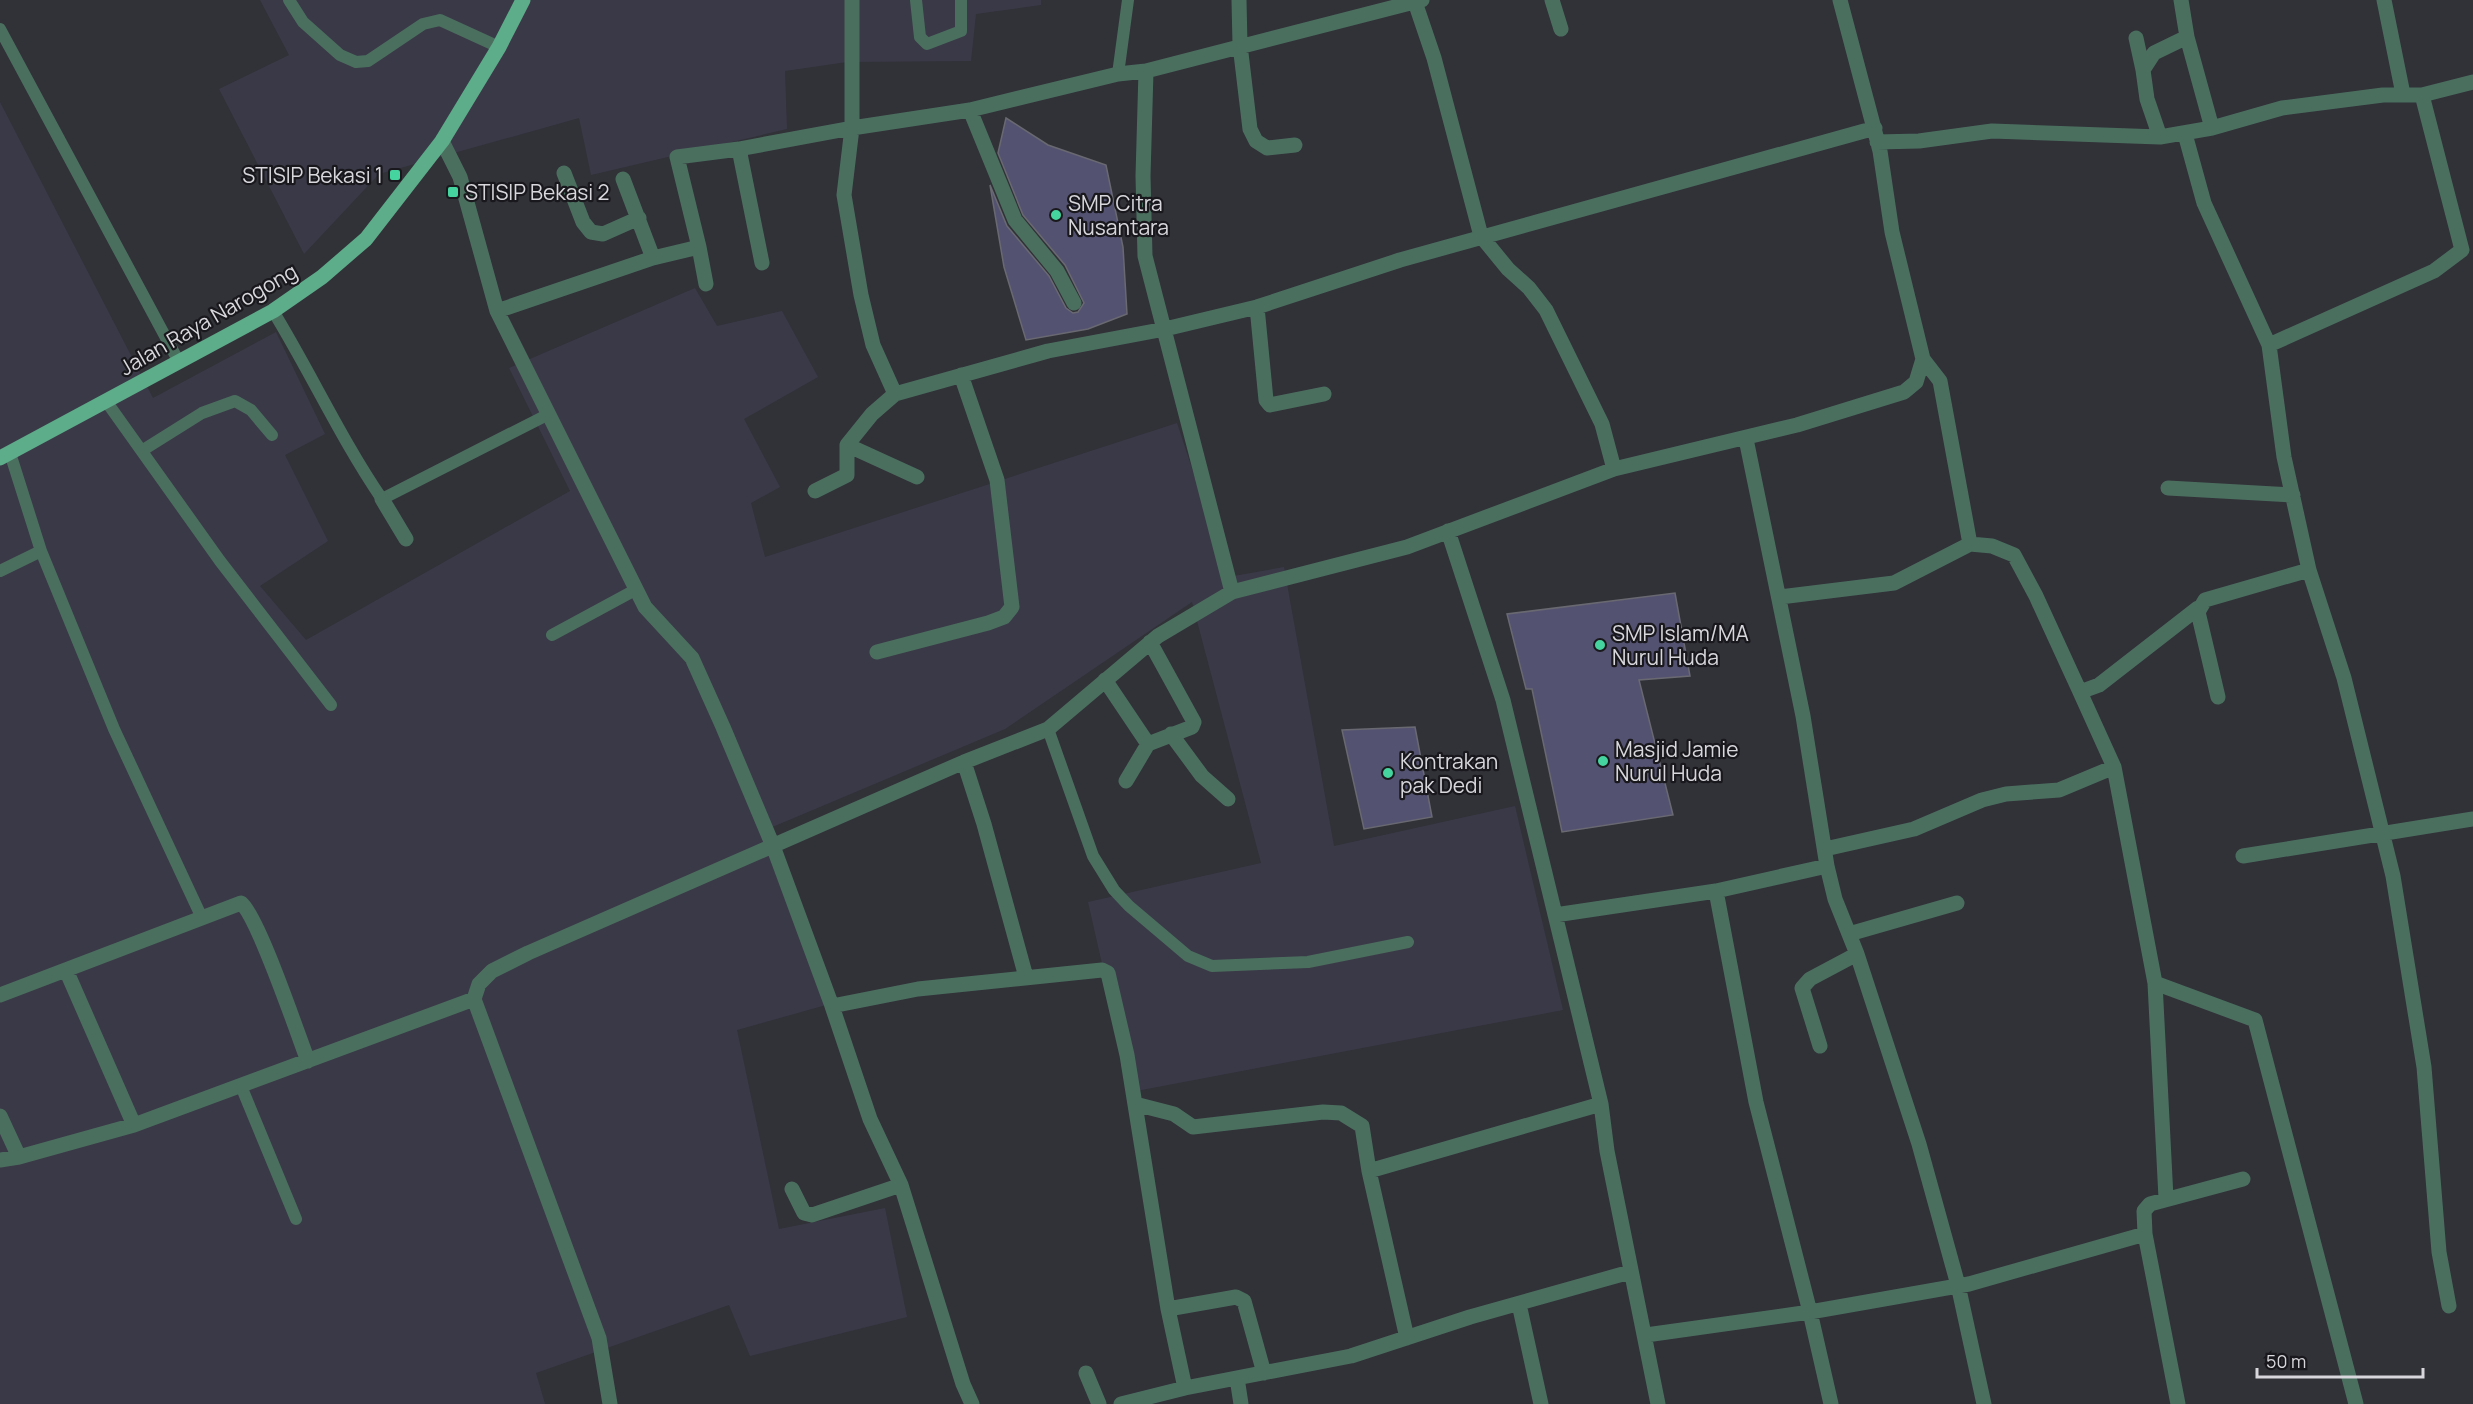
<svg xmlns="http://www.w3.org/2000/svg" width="2473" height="1404" font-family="Manrope,sans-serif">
  <rect width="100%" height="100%" fill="#313138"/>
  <!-- built -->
  <path fill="#3a3947" d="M 260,0 L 1041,0 L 1041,5 L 976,14 L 971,61 L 847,62 L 785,71 L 787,129 L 591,175 L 579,118 L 379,174 L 304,254 L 219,89 L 289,55 Z
    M 0,102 L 153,398 L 276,332 L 325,434 L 285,455 L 328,541 L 260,586 L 306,640 L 570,491 L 509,368 L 695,288 L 717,326 L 782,311 L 818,377 L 744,419 L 780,487 L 751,503 L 765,557 L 1177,423 L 1228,577 L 1284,567 L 1334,846 L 1515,806 L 1563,1010 L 1131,1092 L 1088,902 L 1261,863 L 1192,602 L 1005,729 L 770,828 L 826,1005 L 737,1030 L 779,1229 L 885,1208 L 907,1317 L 750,1356 L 729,1305 L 536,1373 L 545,1404 L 0,1404 Z"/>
  <!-- building -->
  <path fill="#545271" stroke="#696972" stroke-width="1.5" d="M 1006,118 L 1048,145 L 1106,165 L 1123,247 L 1127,314 L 1088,329 L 1026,340 L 1004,267 L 990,185 L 1007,226 L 1049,276 L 1066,308 L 1073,313 L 1078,312 L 1084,303 L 1065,265 L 1023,215 L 998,153 Z
    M 1675,593 L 1690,676 L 1639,680 L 1673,815 L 1562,832 L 1532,689 L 1526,689 L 1507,614 Z
    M 1415,727 L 1432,817 L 1364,829 L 1342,730 Z"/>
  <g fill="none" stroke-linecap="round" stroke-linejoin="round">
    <!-- lane -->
    <path stroke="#4b6f5f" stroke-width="12" d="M 289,0 L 303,22 L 340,55 L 356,62 L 368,61 L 423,24 L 440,20 L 499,47
      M 916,0 L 920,37 L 927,44 L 961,31 L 961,0
      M 0,29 L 179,362
      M 1118,74 L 1128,0
      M 273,311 C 311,373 341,439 382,499 L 549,414
      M 106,401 L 220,561 L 331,705
      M 143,450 L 202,413 L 235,401 L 251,410 L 272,435
      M 10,453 L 41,551 L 114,729 L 202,918
      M 0,571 L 41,551
      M 552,635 L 637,589
      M 1048,729 L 1093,856 L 1114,890 L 1129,906 L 1188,956 L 1212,966 L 1308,962 L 1408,942
      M 241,1086 L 296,1219"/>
    <!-- street -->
    <path stroke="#4b6f5f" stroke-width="15" d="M 852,0 L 852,128 L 970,110 L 1118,74 L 1146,71 L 1422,0
      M 1239,0 L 1240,45 L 1250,129 L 1256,141 L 1267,148 L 1295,145
      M 1552,0 L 1561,29
      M 2181,0 L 2187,37 L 2212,128
      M 2384,0 L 2403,94
      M 1415,2 L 1434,58 L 1481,236 L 1508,269 L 1529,288 L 1546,310 L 1602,424 L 1614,469
      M 2136,38 L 2143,70
      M 1146,71 L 1143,176 L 1145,256 L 1232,592
      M 970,110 L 1015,220 L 1057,271 L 1074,303
      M 2185,134 L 2204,203 L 2269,345 L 2284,457 L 2309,570 L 2344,678 L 2393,876 L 2424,1067 L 2439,1252 L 2449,1306
      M 2160,137 L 2147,99 L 2143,70 L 2154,53 L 2187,37
      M 442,141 L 460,177 L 497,311 L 645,607 L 692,658 L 723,727 L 773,846 L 832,1006 L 870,1119 L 901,1185 L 963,1384 L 972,1404
      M 1877,142 L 1919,141 L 1992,131 L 2160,137 L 2212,128 L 2282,108 L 2383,95 L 2422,95 L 2473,82
      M 739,149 L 762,263
      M 564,173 L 583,222 L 591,232 L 603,234 L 639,218
      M 699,247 L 677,157 L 739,149 L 852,128 L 844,195 L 861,295 L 873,345 L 895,394 L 1048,351 L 1165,329 L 1257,307 L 1400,260 L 1875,128
      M 653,258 L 699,247 L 706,284
      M 1257,307 L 1266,400 L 1270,405 L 1324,394
      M 497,311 L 653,258 L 623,179
      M 2269,345 L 2434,271 L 2462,250 L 2422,95
      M 1923,359 L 1940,381 L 1970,544
      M 1746,439 L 1803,716 L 1827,866 L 1835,899 L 1857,954 L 1919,1144 L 1958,1285 L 1984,1404
      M 847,445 L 917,477
      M 2168,488 L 2293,495
      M 815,491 L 847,475 L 847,445 L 872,414 L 895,394
      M 382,499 L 406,539
      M 1448,531 L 1503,700 L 1601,1104 L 1607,1151 L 1658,1404
      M 1780,597 L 1894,583 L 1970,544 L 1992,546 L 2014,555 L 2036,596 L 2080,692
      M 2198,608 L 2099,685 L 2080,692 L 2114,767 L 2155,983 L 2255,1020 L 2356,1404
      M 877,652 L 988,623 L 1004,617 L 1012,607 L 997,480 L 961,375
      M 1105,680 L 1148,744 L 1126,781
      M 2218,697 L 2198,612 L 2205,600 L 2309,570
      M 1171,734 L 1202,776 L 1228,799
      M 1148,744 L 1192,727 L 1194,722 L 1150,642
      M 964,762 L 984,824 L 1026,977
      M 1825,849 L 1914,829 L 1982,800 L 2006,794 L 2059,790 L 2114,767
      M 2243,856 L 2473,819
      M 1716,891 L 1756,1102 L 1810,1312 L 1831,1404
      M 1555,915 L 1716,891 L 1827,866
      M 1849,934 L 1957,903
      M 66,970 L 134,1125
      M 2155,983 L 2166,1198
      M 0,995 L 241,903 C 258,916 298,1035 308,1061
      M 832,1006 L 918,989 L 1102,970 L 1108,973 L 1127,1055 L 1168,1309 L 1185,1388
      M 1820,1046 L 1802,988 L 1810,979 L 1857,954
      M 1135,1104 L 1174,1114 L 1193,1127 L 1323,1112 L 1341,1113 L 1362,1126 L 1369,1171 L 1601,1104
      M 0,1116 L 19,1157
      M 0,1160 L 19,1157 L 134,1125 L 474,999
      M 1369,1171 L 1407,1338
      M 792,1189 L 804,1213 L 812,1215 L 901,1185
      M 2145,1234 L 2178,1404
      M 1519,1304 L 1541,1404
      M 1168,1309 L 1236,1297 L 1244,1301 L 1264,1373
      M 1646,1335 L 1810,1312 L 1969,1284 L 2145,1234 L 2144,1211 L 2150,1204 L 2243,1179
      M 1086,1373 L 1099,1404
      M 1237,1378 L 1241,1404
      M 610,1404 L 599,1338 L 474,999 L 479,984 L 492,971 L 528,953 L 964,762 L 1048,729 L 1158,636 L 1232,592 L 1407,547 L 1614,469 L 1797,425 L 1904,392 L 1916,382 L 1923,359 L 1892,232 L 1880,151 L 1840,0
      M 1121,1404 L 1185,1388 L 1351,1356 L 1470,1317 L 1630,1272"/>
    <!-- primary -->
    <path stroke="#5dac8a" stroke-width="15" d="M 0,458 L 273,311 L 322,277 L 366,239 L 442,141 L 499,47 L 523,0"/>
  </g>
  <!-- markers -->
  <g fill="#45d49f" stroke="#19191d" stroke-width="2">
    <rect x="389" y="169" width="12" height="12" rx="3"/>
    <rect x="447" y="186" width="12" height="12" rx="3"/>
    <circle cx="1056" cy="215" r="6"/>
    <circle cx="1600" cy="645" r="6"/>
    <circle cx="1603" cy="761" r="6"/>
    <circle cx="1388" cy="773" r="6"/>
  </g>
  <g text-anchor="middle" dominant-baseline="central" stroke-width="4.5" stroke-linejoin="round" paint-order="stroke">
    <!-- poi labels -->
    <g font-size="21" fill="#d7d7dc" stroke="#19191d" text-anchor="start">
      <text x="383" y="175" text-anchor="end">STISIP Bekasi 1</text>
      <text x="465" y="192">STISIP Bekasi 2</text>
      <text x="1068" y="203">SMP Citra<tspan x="1068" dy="24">Nusantara</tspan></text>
      <text x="1612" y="633">SMP Islam/MA<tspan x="1612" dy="24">Nurul Huda</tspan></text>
      <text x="1615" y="749">Masjid Jamie<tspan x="1615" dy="24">Nurul Huda</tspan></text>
      <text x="1400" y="761">Kontrakan<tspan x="1400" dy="24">pak Dedi</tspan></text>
    </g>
    <!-- street labels -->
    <g font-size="21" fill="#d7d7dc" stroke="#19191d">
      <text transform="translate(208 319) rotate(-30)">Jalan Raya Narogong</text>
    </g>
  </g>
  <!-- scale -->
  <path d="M2257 1368v9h166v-9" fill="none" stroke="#d7d7dc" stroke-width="3"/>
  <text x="2266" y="1368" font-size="18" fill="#d7d7dc" stroke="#19191d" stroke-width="4.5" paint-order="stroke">50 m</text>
</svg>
